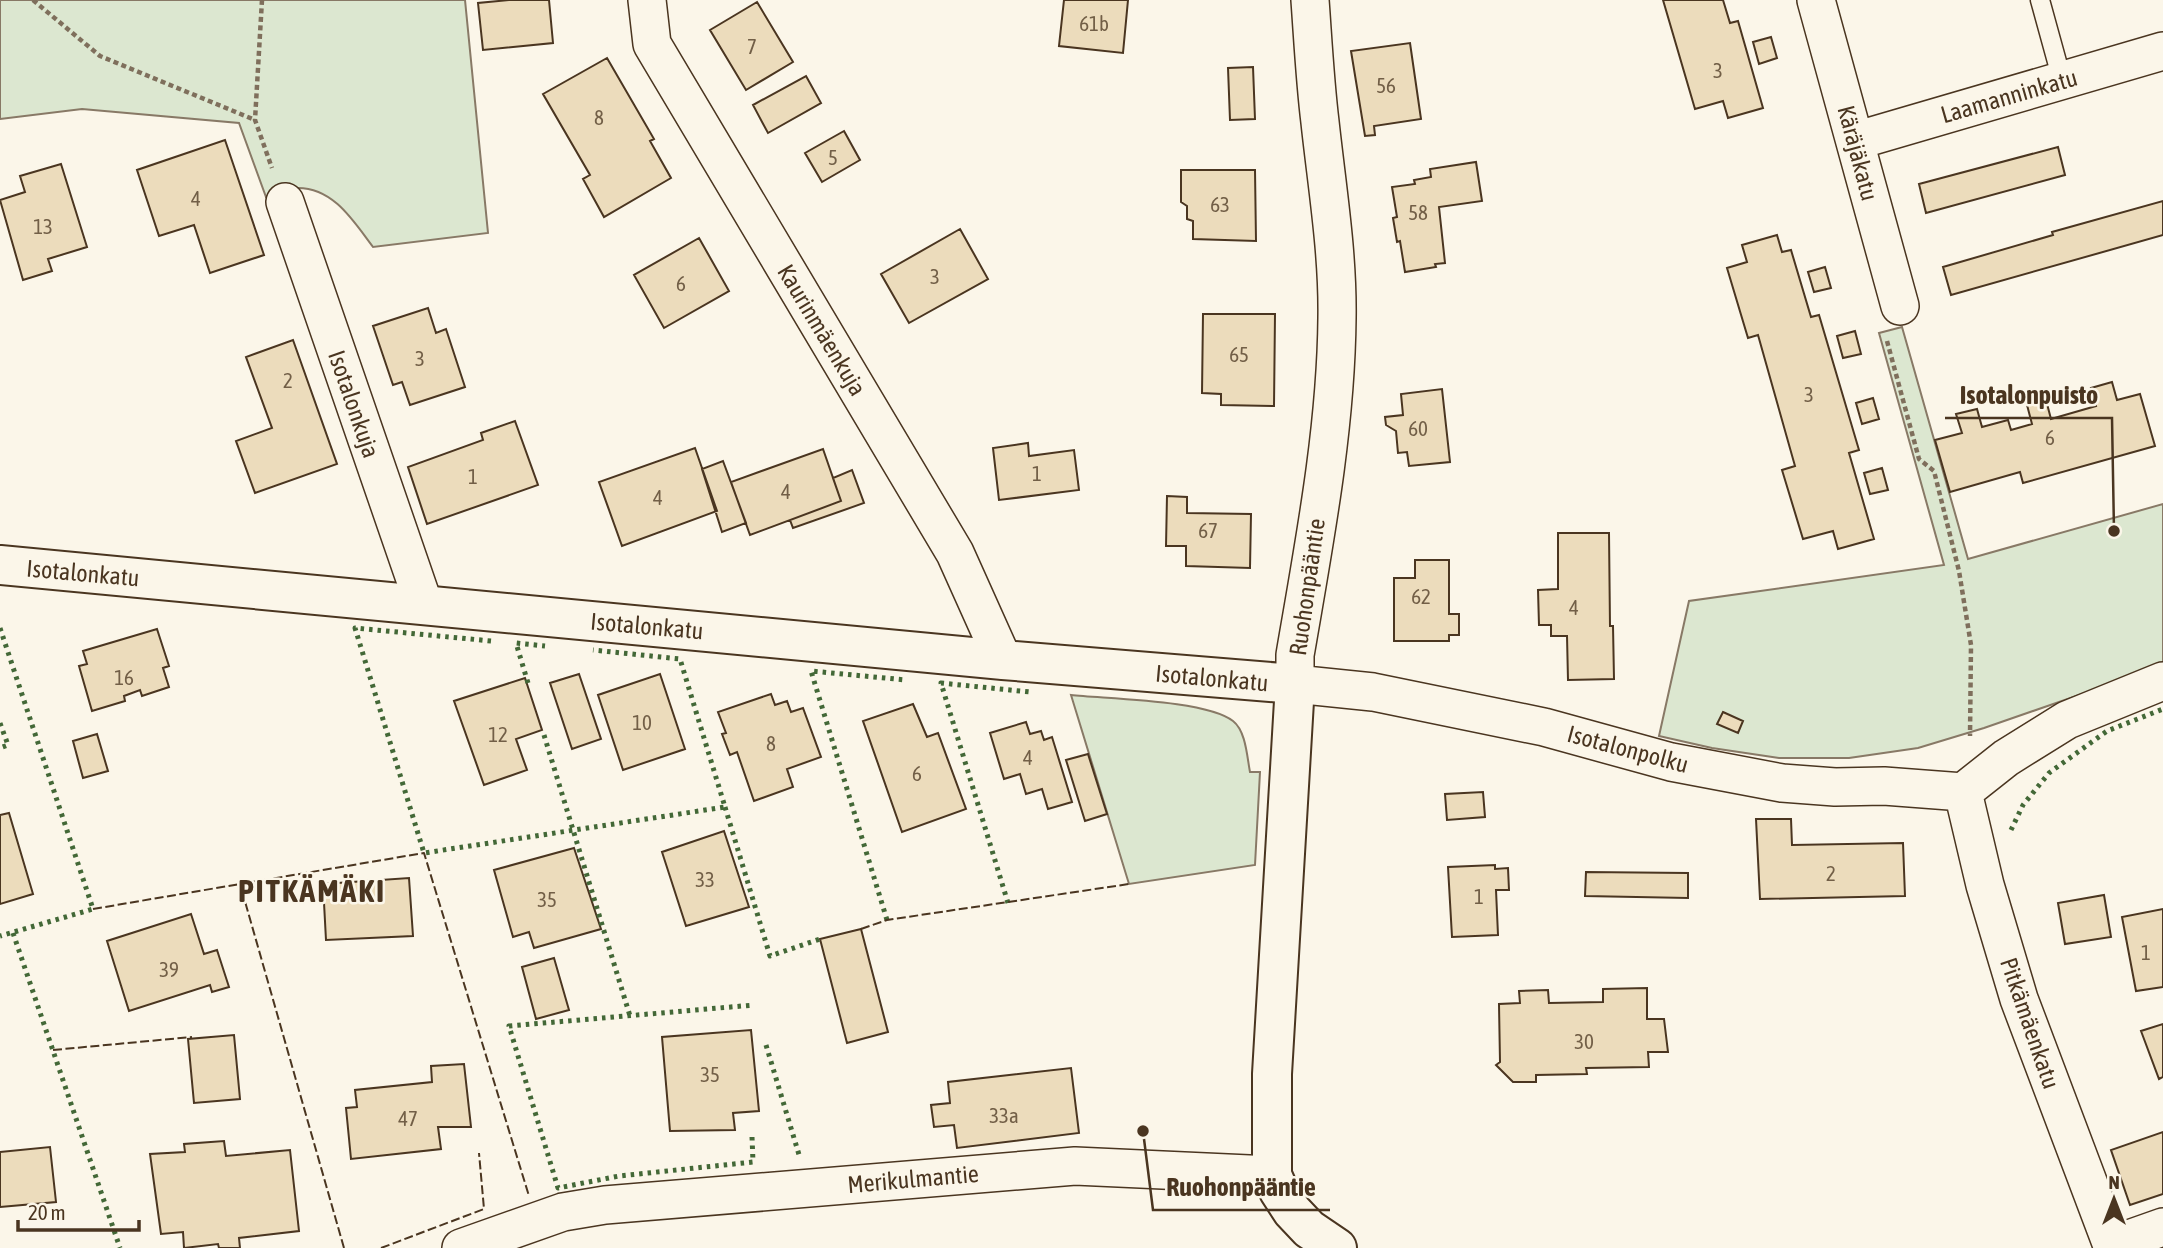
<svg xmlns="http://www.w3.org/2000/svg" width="2163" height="1248" font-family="'Asap Condensed',sans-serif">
  <rect width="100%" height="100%" fill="#fbf6e9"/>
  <!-- green -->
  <path fill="#dce7d0" stroke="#887966" stroke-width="2" d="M 0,0 L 465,0 L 488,233 L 373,247 C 354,222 334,188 298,188 C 288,188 275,194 266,197 L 239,123 L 82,109 L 0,119 Z
    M 1902,327 L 1968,559 L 2163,504 L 2163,666 L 1984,728 L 1918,748 L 1849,758 L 1779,758 L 1712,748 L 1659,736 L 1689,601 L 1944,565 L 1879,333 Z
    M 1071,695 C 1108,699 1206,700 1233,721 C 1246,731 1247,757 1250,772 L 1260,772 L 1255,865 L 1129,884 Z"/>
  <!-- building -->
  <path fill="#ecdcbc" stroke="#4a3520" stroke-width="2" d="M 509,0 L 549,0 L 553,43 L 483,50 L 478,3 Z
    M 1064,0 L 1128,0 L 1123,53 L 1059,46 Z
    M 1663,0 L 1723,0 L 1730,23 L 1738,21 L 1763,108 L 1728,118 L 1723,101 L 1695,109 Z
    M 757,2 L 793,62 L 746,90 L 710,30 Z
    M 1771,37 L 1777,58 L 1759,64 L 1753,42 Z
    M 1410,43 L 1421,119 L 1374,126 L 1375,135 L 1365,136 L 1351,51 Z
    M 607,58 L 654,139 L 650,141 L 671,178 L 604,217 L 583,179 L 590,175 L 543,94 Z
    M 1253,67 L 1255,119 L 1230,120 L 1228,68 Z
    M 806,76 L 821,103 L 768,133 L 753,105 Z
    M 844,131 L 860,160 L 822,182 L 805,153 Z
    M 225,140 L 264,255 L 210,273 L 194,225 L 159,236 L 137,170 Z
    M 2058,147 L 2065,175 L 1926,213 L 1919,184 Z
    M 1476,162 L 1482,201 L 1439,207 L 1445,263 L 1435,264 L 1436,267 L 1405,272 L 1400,241 L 1397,242 L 1393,218 L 1397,217 L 1392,187 L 1415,184 L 1414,180 L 1431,177 L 1430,169 Z
    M 61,164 L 87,247 L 48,259 L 52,271 L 23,280 L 0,200 L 25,192 L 20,176 Z
    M 1181,170 L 1255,170 L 1256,241 L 1193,239 L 1193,221 L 1187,219 L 1187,206 L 1181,202 Z
    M 2163,201 L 2163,235 L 1951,295 L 1943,267 L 2053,235 L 2052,232 Z
    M 960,229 L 988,279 L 909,323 L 881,274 Z
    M 1777,235 L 1782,252 L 1791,250 L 1811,317 L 1819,315 L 1859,450 L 1849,453 L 1874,539 L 1838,549 L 1833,531 L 1803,539 L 1782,470 L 1795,466 L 1758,335 L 1748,338 L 1727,268 L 1747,262 L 1742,245 Z
    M 699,238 L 729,291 L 664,328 L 634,275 Z
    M 1825,267 L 1831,288 L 1814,292 L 1808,272 Z
    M 428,308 L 436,333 L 446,329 L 465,387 L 410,405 L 402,382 L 393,385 L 373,326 Z
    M 1203,314 L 1275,314 L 1274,406 L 1221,405 L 1221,394 L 1202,393 Z
    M 1855,331 L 1861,354 L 1843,358 L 1837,336 Z
    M 293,340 L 337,464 L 255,493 L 236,441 L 272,428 L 246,357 Z
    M 2112,382 L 2117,400 L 2140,394 L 2155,446 L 2023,483 L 2020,472 L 1950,492 L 1935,440 L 1962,433 L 1956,414 L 1977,409 L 1982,427 L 2008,420 L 2011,430 L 2032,424 L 2027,405 L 2046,400 L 2051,419 L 2096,406 L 2091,388 Z
    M 1442,389 L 1450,462 L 1409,466 L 1407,452 L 1398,453 L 1396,431 L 1386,425 L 1385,417 L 1403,415 L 1401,394 Z
    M 1873,398 L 1879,419 L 1862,424 L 1856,403 Z
    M 515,421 L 538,485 L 427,524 L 408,467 L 483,440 L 481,433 Z
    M 1028,443 L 1029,456 L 1074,450 L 1079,490 L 999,500 L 993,448 Z
    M 695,448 L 717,511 L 622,546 L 599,482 Z
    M 823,449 L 841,501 L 750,535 L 731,482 Z
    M 723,461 L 746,523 L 722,532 L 702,469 Z
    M 1882,468 L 1888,490 L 1870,494 L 1864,473 Z
    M 852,470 L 864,503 L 793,528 L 790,520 L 841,501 L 833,478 Z
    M 1167,496 L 1187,497 L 1187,513 L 1251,514 L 1250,568 L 1186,566 L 1186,546 L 1166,546 Z
    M 1558,533 L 1609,533 L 1610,626 L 1613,626 L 1614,679 L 1568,680 L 1567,636 L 1551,636 L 1551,625 L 1539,625 L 1538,590 L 1558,589 Z
    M 1415,560 L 1449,560 L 1449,614 L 1459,614 L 1459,635 L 1449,635 L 1449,641 L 1394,641 L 1394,578 L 1415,578 Z
    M 157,629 L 169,666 L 163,668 L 169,687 L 142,696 L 140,690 L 124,696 L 125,701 L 92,711 L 79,666 L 87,664 L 83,651 Z
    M 579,674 L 601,739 L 572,749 L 550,683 Z
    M 660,674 L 685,749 L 623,770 L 598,695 Z
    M 525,678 L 542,730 L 516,739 L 527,770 L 484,785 L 454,701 Z
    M 771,694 L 775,705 L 787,701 L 791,712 L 803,708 L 821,757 L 787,769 L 793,787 L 754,801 L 737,752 L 730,755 L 722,734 L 726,733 L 718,712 Z
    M 913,704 L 927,737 L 938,733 L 966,809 L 902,832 L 863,721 Z
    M 1723,712 L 1743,721 L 1738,733 L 1717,724 Z
    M 1026,722 L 1030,734 L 1041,731 L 1044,740 L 1052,737 L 1072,802 L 1048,809 L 1042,789 L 1026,794 L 1020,774 L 1004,779 L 990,733 Z
    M 97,734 L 108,771 L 83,778 L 73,741 Z
    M 1088,754 L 1107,814 L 1085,821 L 1066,760 Z
    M 1483,792 L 1485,817 L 1447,820 L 1445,794 Z
    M 9,813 L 33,894 L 0,904 L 0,815 Z
    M 1756,819 L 1791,819 L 1792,845 L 1903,843 L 1905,896 L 1760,899 Z
    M 724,831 L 749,907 L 686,926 L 662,852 Z
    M 574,848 L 601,929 L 534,948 L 529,932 L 513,937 L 494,870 Z
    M 1495,865 L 1495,869 L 1508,868 L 1509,890 L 1496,890 L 1498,935 L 1452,937 L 1448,867 Z
    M 1586,872 L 1688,873 L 1688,898 L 1585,896 Z
    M 409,878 L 413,936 L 326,940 L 323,884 Z
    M 2104,895 L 2111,937 L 2065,944 L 2058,903 Z
    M 2163,909 L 2163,987 L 2136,991 L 2122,917 Z
    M 191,914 L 204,954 L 217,950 L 229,987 L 212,992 L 210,985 L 129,1011 L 107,941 Z
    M 861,929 L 888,1032 L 847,1043 L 820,939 Z
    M 554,958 L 569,1010 L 536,1019 L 522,967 Z
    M 1647,988 L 1647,1019 L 1664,1019 L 1668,1052 L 1648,1052 L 1649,1067 L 1586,1068 L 1587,1074 L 1536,1075 L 1536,1082 L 1513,1082 L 1496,1065 L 1500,1062 L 1499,1004 L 1520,1003 L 1519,991 L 1548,990 L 1549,1003 L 1603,1002 L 1603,989 Z
    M 2163,1024 L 2163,1077 L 2159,1079 L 2141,1031 Z
    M 751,1030 L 759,1111 L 733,1113 L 735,1130 L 670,1131 L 662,1037 Z
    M 234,1035 L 240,1099 L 194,1103 L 188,1039 Z
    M 464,1064 L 471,1127 L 438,1127 L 441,1149 L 351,1159 L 346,1108 L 357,1107 L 355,1090 L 432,1082 L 431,1066 Z
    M 1071,1068 L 1079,1133 L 957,1148 L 954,1125 L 934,1127 L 931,1105 L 950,1103 L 948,1082 Z
    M 2163,1132 L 2163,1194 L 2130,1205 L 2111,1150 Z
    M 224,1141 L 226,1156 L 290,1150 L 299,1231 L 239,1238 L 240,1248 L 219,1248 L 218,1244 L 184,1248 L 183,1232 L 161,1234 L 150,1154 L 185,1152 L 184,1144 Z
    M 50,1147 L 56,1202 L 0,1207 L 0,1152 Z"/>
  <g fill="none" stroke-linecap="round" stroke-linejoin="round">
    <!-- lane casing -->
    <g stroke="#4a3520" stroke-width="21">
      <path id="lane" d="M 2040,0 L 2062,80"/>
    </g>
    <!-- street casing -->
    <g stroke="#4a3520" stroke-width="40">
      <path id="street" d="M 647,0 L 652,44 L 955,553 L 1003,660
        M 1310,0 C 1313,41 1315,81 1320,122 C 1327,187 1338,252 1337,318 C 1336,430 1314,544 1295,655 L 1295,684 L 1373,692 L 1544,727 L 1671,762 L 1782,783 L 1835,787 L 1884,786 L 1963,792
        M 1816,0 L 1900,306
        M 1855,141 L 2163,51
        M 285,202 L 424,605
        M 1963,792 L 1985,885 L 2019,999 L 2113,1248
        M 1963,792 L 2006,758 L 2067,720 L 2163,681
        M 2112,1245 L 2163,1227
        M 461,1248 L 563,1212 L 605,1205 L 1075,1166 L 1272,1175"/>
    </g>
    <!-- secondary casing -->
    <g stroke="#4a3520" stroke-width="42">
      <path id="secondary" d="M 0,565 L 1003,660 L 1295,684 L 1272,1074 L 1272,1175 L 1279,1191 L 1292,1211 L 1309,1229 L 1337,1248"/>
    </g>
    <!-- path -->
    <path stroke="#7f6f5c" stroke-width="4.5" stroke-dasharray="5 3.5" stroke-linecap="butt" d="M 33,0 L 100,56 L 255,120
      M 262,0 L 255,120 L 272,168
      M 1887,341 L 1919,459 L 1934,471 L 1959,571 L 1971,645 L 1970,736"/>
    <!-- lane -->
    <use href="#lane" stroke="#fbf6e9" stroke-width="18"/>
    <!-- street -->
    <use href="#street" stroke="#fbf6e9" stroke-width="37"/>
    <!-- secondary -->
    <use href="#secondary" stroke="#fbf6e9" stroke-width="38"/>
    <!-- hedge -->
    <path stroke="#436837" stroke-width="5" stroke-dasharray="3.5 5" stroke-linecap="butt" d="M 0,628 L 93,909 L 0,936
      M 491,641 L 355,628 L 424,853 L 725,807 L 680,659 L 593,650
      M 528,683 L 516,643 L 545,646
      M 0,723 L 8,745 L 0,748
      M 544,735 L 630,1016
      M 725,807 L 770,956 L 820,939
      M 2011,830 L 2023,805 L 2049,773 L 2107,731 L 2163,709
      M 1008,903 L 941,683 L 1030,692
      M 887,920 L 811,671 L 906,680
      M 13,933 L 120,1248
      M 766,1045 L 800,1158
      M 752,1137 L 753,1162 L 619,1176 L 558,1188 L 509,1026 L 754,1005"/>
    <!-- fence -->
    <path stroke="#4a3520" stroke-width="2" stroke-dasharray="9 3.5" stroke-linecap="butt" d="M 93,909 L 240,884
      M 861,929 L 887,920 L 1129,884
      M 53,1050 L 192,1037
      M 344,1248 L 240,884 L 424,853 L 529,1196
      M 381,1248 L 484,1209 L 479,1153"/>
  </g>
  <g text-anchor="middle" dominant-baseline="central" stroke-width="5" stroke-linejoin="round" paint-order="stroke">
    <!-- number labels -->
    <g font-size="21" fill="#725f47">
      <text x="1094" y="23">61b</text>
      <text x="752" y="46">7</text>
      <text x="1718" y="70">3</text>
      <text x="1386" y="85">56</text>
      <text x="599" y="117">8</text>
      <text x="833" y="157">5</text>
      <text x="196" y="198">4</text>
      <text x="1220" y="204">63</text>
      <text x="1418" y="212">58</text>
      <text x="43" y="226">13</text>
      <text x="935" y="276">3</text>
      <text x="681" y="283">6</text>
      <text x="1239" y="354">65</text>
      <text x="420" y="358">3</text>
      <text x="288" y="380">2</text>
      <text x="1809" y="394">3</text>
      <text x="1418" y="428">60</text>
      <text x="2050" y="437">6</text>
      <text x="1037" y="473">1</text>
      <text x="473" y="476">1</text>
      <text x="786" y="491">4</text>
      <text x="658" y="497">4</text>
      <text x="1208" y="530">67</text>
      <text x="1421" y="596">62</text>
      <text x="1574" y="607">4</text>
      <text x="124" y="677">16</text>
      <text x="642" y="722">10</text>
      <text x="498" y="734">12</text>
      <text x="771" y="743">8</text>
      <text x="1028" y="757">4</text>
      <text x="917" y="773">6</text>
      <text x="1831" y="873">2</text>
      <text x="705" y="879">33</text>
      <text x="1479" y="896">1</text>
      <text x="547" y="899">35</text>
      <text x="2146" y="952">1</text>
      <text x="169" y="969">39</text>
      <text x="1584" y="1041">30</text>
      <text x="710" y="1074">35</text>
      <text x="1004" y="1115">33a</text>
      <text x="408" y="1118">47</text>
    </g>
    <!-- street labels -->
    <g font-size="24" fill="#4a3520" stroke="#fbf6e9">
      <text transform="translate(2009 96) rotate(-16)">Laamanninkatu</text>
      <text transform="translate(1858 153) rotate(75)">Käräjäkatu</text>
      <text transform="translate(822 330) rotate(59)">Kaurinmäenkuja</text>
      <text transform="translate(354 404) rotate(71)">Isotalonkuja</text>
      <text transform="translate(83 573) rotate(5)">Isotalonkatu</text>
      <text transform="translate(1307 587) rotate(-82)">Ruohonpääntie</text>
      <text transform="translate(647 626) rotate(5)">Isotalonkatu</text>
      <text transform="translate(1212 678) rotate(5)">Isotalonkatu</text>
      <text transform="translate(1628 749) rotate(15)">Isotalonpolku</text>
      <text transform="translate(2030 1023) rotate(71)">Pitkämäenkatu</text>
      <text transform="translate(913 1179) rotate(-5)">Merikulmantie</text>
    </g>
    <!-- district labels -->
    <g font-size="32" font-weight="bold" letter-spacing="2" fill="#4a3520" stroke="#fbf6e9">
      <text x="312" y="890">PITKÄMÄKI</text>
    </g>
  </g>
  <!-- callouts -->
  <path fill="none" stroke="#4a3520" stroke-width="2.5" d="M2114 531L2112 418H1945M1143 1131L1153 1210H1330"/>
  <g fill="#4a3520" stroke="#fbf6e9" stroke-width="2.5">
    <circle cx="2114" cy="531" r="7"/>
    <circle cx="1143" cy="1131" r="7"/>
  </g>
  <g font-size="26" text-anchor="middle" font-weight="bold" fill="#4a3520" stroke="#fbf6e9" stroke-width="5" stroke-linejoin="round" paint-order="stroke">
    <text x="2029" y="404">Isotalonpuisto</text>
    <text x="1241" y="1196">Ruohonpääntie</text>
  </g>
  <!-- north arrow -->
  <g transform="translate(2114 1199)" stroke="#fbf6e9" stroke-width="5" paint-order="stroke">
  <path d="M0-5L12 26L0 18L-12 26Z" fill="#4a3520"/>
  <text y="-10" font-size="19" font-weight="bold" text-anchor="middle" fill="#4a3520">N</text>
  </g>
  <!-- scale -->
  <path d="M18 1220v10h121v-10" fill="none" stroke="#4a3520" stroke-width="3.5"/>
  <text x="28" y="1220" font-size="21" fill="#4a3520" stroke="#fbf6e9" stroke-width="5" paint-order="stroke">20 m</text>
</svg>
